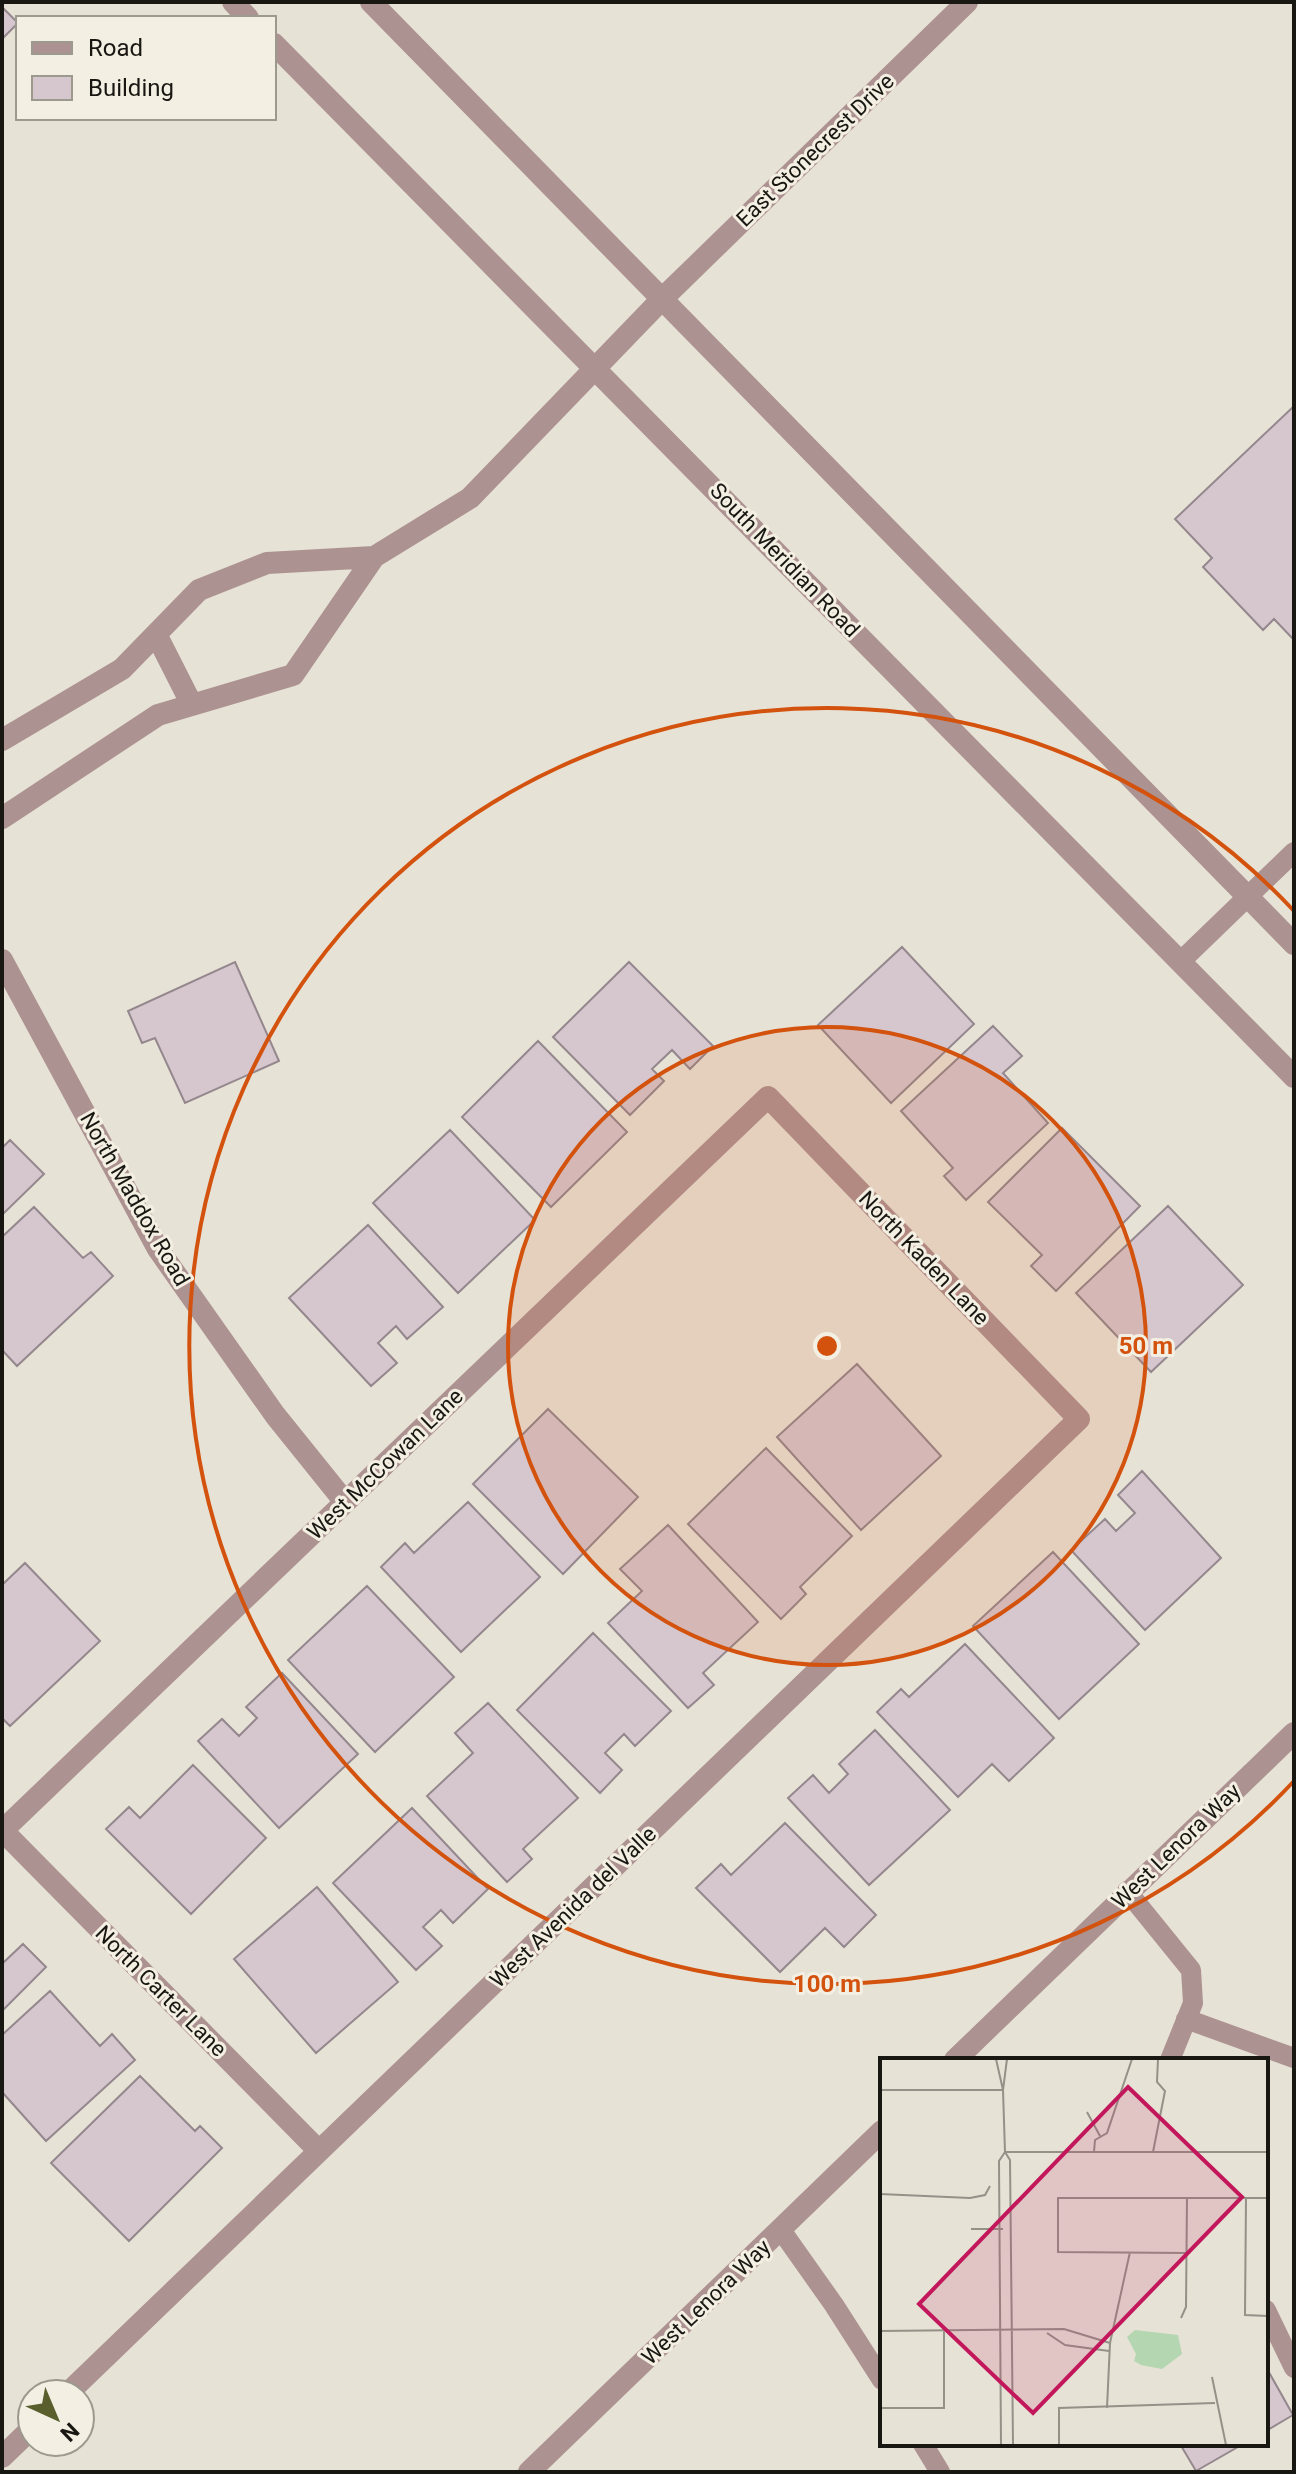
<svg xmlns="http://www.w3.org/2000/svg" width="1296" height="2474" font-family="Roboto,sans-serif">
  <rect width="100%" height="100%" fill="#e7e2d6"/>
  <!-- building -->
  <path fill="#d5c7cd" stroke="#94878d" stroke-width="2" d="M 2,7 L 18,23 L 2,39 Z
    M 1294,406 L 1294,640 L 1274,619 L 1263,630 L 1203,567 L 1212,558 L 1175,519 Z
    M 902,947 L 974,1024 L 891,1103 L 818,1025 Z
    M 235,962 L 279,1061 L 185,1103 L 155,1038 L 142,1043 L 128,1011 Z
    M 629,962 L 713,1046 L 690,1069 L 672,1050 L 652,1069 L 664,1081 L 630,1115 L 553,1037 Z
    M 993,1026 L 1022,1056 L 1003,1073 L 1048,1123 L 966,1200 L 944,1176 L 953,1168 L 901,1111 Z
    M 538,1041 L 627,1132 L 551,1207 L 462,1117 Z
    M 1062,1128 L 1140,1206 L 1056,1291 L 1031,1266 L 1042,1255 L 988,1202 Z
    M 450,1130 L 535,1220 L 458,1293 L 373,1203 Z
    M 10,1140 L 44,1174 L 2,1215 L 2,1148 Z
    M 1168,1206 L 1243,1285 L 1151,1372 L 1076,1293 Z
    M 34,1207 L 83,1258 L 91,1252 L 113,1276 L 17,1366 L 2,1350 L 2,1237 Z
    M 368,1225 L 443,1307 L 407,1339 L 396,1326 L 378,1343 L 397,1363 L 371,1386 L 289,1298 Z
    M 857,1364 L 941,1456 L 861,1530 L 777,1437 Z
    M 548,1409 L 638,1497 L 563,1574 L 473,1484 Z
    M 766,1448 L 852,1536 L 800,1587 L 806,1594 L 781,1619 L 688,1524 Z
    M 1142,1471 L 1221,1558 L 1145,1630 L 1071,1550 L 1105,1519 L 1116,1531 L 1135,1513 L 1118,1495 Z
    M 468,1502 L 540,1577 L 461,1652 L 381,1567 L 405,1543 L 414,1553 Z
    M 668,1525 L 758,1622 L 703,1673 L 714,1685 L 688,1708 L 608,1623 L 642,1591 L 620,1569 Z
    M 1053,1552 L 1139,1644 L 1059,1719 L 973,1626 Z
    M 25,1563 L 100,1641 L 10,1726 L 2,1718 L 2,1585 Z
    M 367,1586 L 454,1677 L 375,1752 L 288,1660 Z
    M 593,1633 L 671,1711 L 635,1746 L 624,1734 L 605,1753 L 622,1770 L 600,1793 L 517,1710 Z
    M 965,1644 L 1054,1738 L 1009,1781 L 992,1764 L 958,1797 L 877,1712 L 901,1689 L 909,1697 Z
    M 282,1673 L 358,1754 L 279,1828 L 198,1741 L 222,1719 L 239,1736 L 257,1718 L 246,1707 Z
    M 488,1703 L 578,1798 L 523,1849 L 532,1859 L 507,1882 L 427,1796 L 473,1753 L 455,1733 Z
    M 875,1730 L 950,1810 L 869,1885 L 788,1798 L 813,1775 L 829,1793 L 848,1774 L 839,1764 Z
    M 193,1765 L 266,1838 L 191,1914 L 106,1829 L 129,1807 L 140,1818 Z
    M 412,1808 L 488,1889 L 453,1923 L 441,1910 L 423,1927 L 442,1946 L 416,1970 L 333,1883 Z
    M 785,1823 L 876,1915 L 844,1947 L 825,1928 L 780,1972 L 696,1888 L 721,1864 L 731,1875 Z
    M 317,1887 L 398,1982 L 316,2053 L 234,1959 Z
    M 23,1944 L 46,1967 L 2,2011 L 2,1961 L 4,1962 Z
    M 50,1991 L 100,2046 L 112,2034 L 135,2060 L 46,2141 L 2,2092 L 2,2035 Z
    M 140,2076 L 195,2131 L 200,2126 L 222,2148 L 129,2241 L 51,2163 Z
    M 1266,2367 L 1293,2415 L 1266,2431 Z
    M 1180,2444 L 1243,2444 L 1196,2471 Z"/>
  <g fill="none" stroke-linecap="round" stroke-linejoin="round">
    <!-- service -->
    <path stroke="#ad9292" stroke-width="20" d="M 1180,962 L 1294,852
      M 1127,1891 L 1191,1970 L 1193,2003 L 1170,2060
      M 1186,2019 L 1294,2058
      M 781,2230 L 834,2305 L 882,2380
      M 1266,2310 L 1294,2368
      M 923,2444 L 940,2472"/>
    <!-- minor -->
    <path stroke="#ad9292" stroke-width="22" d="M 156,634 L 192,705
      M 2,740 L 122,669 L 199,590 L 267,563 L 374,557
      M 2,818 L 158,715 L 293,675 L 374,557 L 470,498 L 662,299 L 967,2
      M 2,960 L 158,1249 L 275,1415 L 345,1502
      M 2,1830 L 319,2151
      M 2,1831 L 768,1097 L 1079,1419 L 67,2394
      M 955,2060 L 1294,1733
      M 2,2457 L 32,2428
      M 529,2472 L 882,2131"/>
    <!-- tertiary -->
    <path stroke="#ad9292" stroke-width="22" d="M 233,2 L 248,18
      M 371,2 L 1294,944
      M 274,44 L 1294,1077"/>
  </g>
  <!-- distance rings -->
  <circle cx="827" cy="1346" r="319" fill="#d3520d" fill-opacity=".12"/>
  <g fill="none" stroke="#d3520d" stroke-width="4">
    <circle cx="827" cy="1346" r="319"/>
    <path d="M1294 1781A638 638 0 1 1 1294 911"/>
  </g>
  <g text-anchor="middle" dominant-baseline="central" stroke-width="6" stroke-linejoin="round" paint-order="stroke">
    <!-- street labels -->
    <g font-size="22" fill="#181712" stroke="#f4efe3">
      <text transform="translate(815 150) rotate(-44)">East Stonecrest Drive</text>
      <text transform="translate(785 560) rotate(46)">South Meridian Road</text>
      <text transform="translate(135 1199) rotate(60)">North Maddox Road</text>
      <text transform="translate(924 1258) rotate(46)">North Kaden Lane</text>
      <text transform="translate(385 1464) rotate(-44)">West McCowan Lane</text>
      <text transform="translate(1176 1846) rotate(-44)">West Lenora Way</text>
      <text transform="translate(573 1907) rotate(-44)">West Avenida del Valle</text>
      <text transform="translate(161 1991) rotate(45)">North Carter Lane</text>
      <text transform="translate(706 2302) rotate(-44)">West Lenora Way</text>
    </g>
  </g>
  <!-- overview -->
  <g transform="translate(880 2058)">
    <rect width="388" height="388" fill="#e7e2d6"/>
    <path d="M 255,272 L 298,277 L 302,296 L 282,311 L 261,307 L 254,303 L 256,296 L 247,279 Z" fill="#b4d6b1"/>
    <path fill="none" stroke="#949188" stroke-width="2" d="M 116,1 L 123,32M 127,1 L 123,32 L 125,94 L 130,102 L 133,387M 0,32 L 123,32M 207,54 L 220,78M 125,94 L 388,94M 214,94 L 215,82 L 227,75 L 252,1M 273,94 L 285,33 L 277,24 L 278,1M 0,136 L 90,140 L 105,137 L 110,128M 366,140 L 365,257 L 388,258M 91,171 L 123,171M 307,195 L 178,194 L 178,140 L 388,140M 301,260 L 306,249 L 307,140M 0,273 L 184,271 L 230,285M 167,275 L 185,287 L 229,293M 332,319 L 346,387M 0,350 L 64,350 L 64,273M 227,350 L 230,285 L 250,194M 121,387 L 119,103 L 125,94M 179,387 L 179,350 L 335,345"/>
    <path fill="#c2185b" fill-opacity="0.15" stroke="#c2185b" stroke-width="4" d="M 248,29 L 362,139 L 153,355 L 39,246 Z"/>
    <rect width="388" height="388" fill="none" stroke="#181712" stroke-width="4"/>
  </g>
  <circle cx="827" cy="1346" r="12" fill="#d3520d" stroke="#f4efe3" stroke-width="4"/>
  <g font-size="24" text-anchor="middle" font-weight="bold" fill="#d3520d" stroke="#f4efe3" stroke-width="6" stroke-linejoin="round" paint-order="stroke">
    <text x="1146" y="1354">50 m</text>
    <text x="827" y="1992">100 m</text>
  </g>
  <!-- border -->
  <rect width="1296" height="2474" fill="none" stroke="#181712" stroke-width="8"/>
  <!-- legend -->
  <rect x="16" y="16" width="260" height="104" fill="#f4efe3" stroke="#9c998f" stroke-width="2"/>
  <rect x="32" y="42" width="40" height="12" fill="#ad9292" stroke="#9c998f" stroke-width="2"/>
  <text x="88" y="56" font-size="24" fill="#181712">Road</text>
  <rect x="32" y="76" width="40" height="24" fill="#d5c7cd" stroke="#9c998f" stroke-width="2"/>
  <text x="88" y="96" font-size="24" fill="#181712">Building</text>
  <!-- north arrow -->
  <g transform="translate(56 2418) rotate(136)"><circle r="38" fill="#f4efe3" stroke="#9c998f" stroke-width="2"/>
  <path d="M0-6L14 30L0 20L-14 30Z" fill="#595e2d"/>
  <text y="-12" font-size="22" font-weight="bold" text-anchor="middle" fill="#181712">N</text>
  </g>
</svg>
